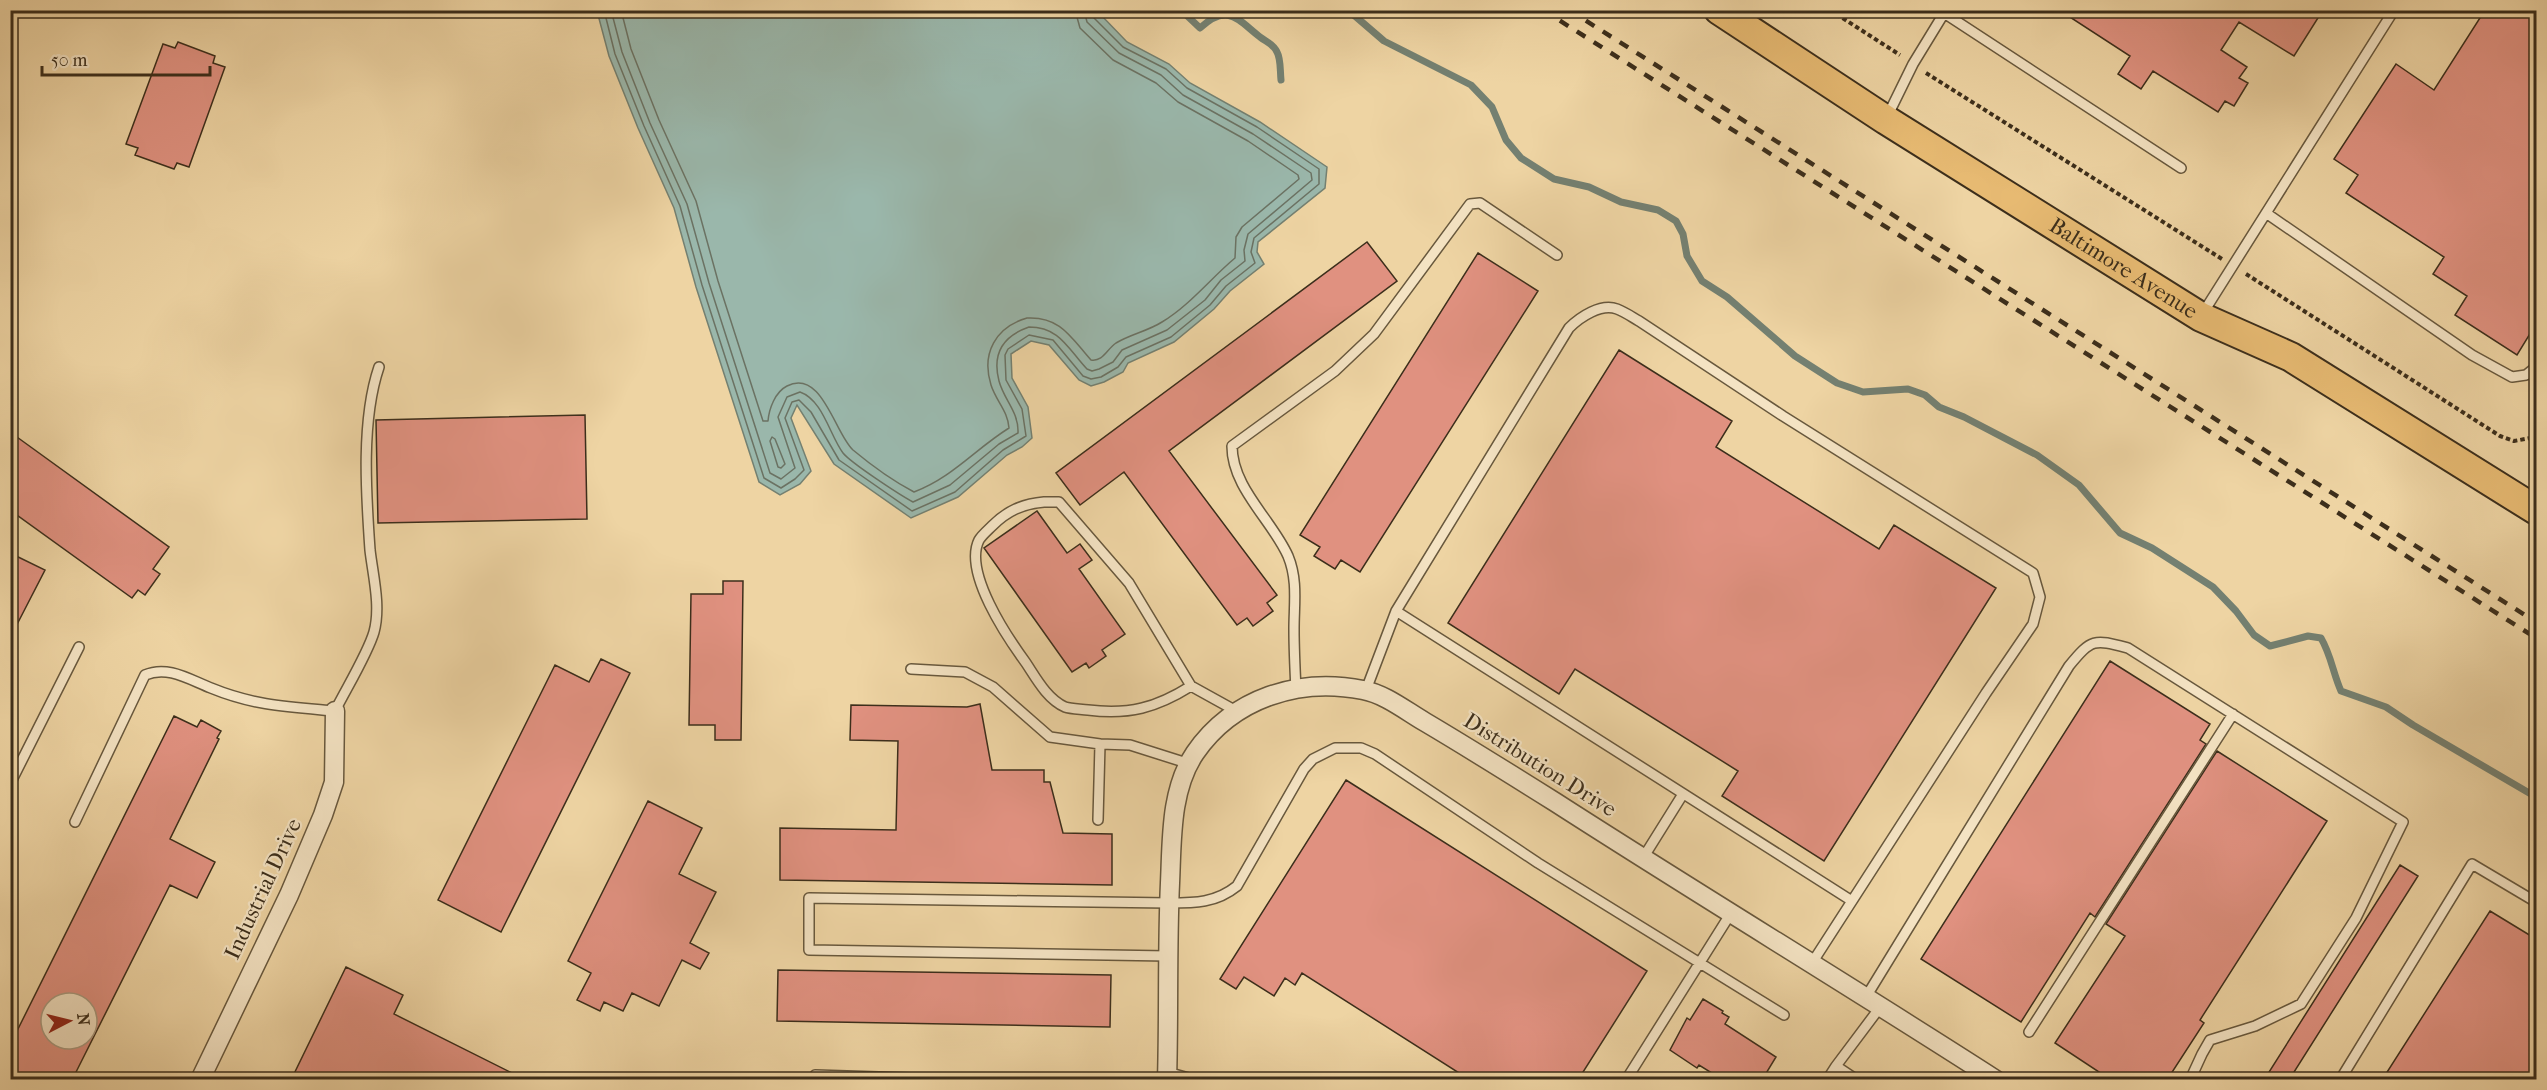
<svg xmlns="http://www.w3.org/2000/svg" width="2547" height="1090" font-family="'IM FELL French Canon',serif">
  <rect width="100%" height="100%" fill="#eed4a3"/>
  <filter id="stains"><feTurbulence type="fractalNoise" baseFrequency=".00333" numOctaves="4"/><feColorMatrix values="0 0 0 0 .2 0 0 0 0 .09 0 0 0 0 .02 0 0 0 .5 -.17"/></filter>
  <radialGradient id="worn" r=".72"><stop offset=".6" stop-color="#630" stop-opacity="0"/><stop offset="1" stop-color="#630" stop-opacity=".3"/></radialGradient>
  <!-- water -->
  <path fill="#9ab7ab" stroke="#748071" stroke-width="1.5" d="M 597,11 L 1093,11 L 1102,16 L 1127,42 L 1169,64 L 1190,83 L 1260,122 L 1327,167 L 1325,188 L 1258,242 L 1257,252 L 1264,264 L 1230,291 L 1214,309 L 1174,342 L 1128,363 L 1123,372 L 1104,382 L 1091,386 L 1079,380 L 1049,345 L 1031,341 L 1011,354 L 1012,378 L 1028,407 L 1032,438 L 1022,447 L 1007,455 L 958,497 L 911,518 L 834,464 L 797,405 L 791,418 L 811,471 L 800,484 L 780,495 L 759,482 L 696,287 L 674,208 L 638,128 L 609,56 Z"/>
  <g fill="none" stroke-linecap="round" stroke-linejoin="round">
    <!-- shore -->
    <path stroke="#6b7263" stroke-width="1.5" d="M 604,10 L 615,54 L 644,126 L 680,206 L 702,285 L 764,478 L 781,488 L 795,479 L 804,470 L 785,418 L 792,402 L 799,400 L 811,412 L 839,460 L 912,511 L 955,492 L 1003,450 L 1026,436 L 1022,409 L 1006,380 L 1005,355 L 1008,349 L 1029,335 L 1053,340 L 1083,376 L 1091,379 L 1101,377 L 1118,367 L 1126,357 L 1171,337 L 1210,305 L 1226,286 L 1255,263 L 1251,252 L 1254,238 L 1319,184 L 1319,169 L 1257,127 L 1187,88 L 1166,69 L 1123,47 L 1093,17 L 1091,10
      M 611,10 L 622,52 L 650,123 L 687,204 L 709,283 L 770,473 L 781,479 L 795,468 L 778,417 L 787,397 L 800,392 C 823,400 830,436 843,453 C 851,463 900,495 913,502 L 950,485 L 999,444 L 1018,433 C 1019,412 1004,400 999,381 C 992,354 1003,336 1029,327 C 1060,327 1068,349 1087,369 L 1092,371 L 1099,369 L 1113,362 L 1122,350 L 1167,330 L 1205,300 L 1221,280 L 1245,261 L 1244,250 L 1248,234 L 1312,180 L 1311,173 L 1253,134 L 1183,95 L 1161,75 L 1119,53 L 1087,22 L 1084,10
      M 621,10 L 631,49 L 659,120 L 696,201 L 718,281 L 763,421 L 768,421 C 769,409 775,392 787,386 C 822,368 835,434 853,450 C 871,465 893,481 914,492 C 953,477 974,450 1009,428 C 1008,411 996,401 991,385 C 981,353 996,327 1027,318 C 1061,316 1072,339 1091,360 C 1103,362 1107,349 1116,343 C 1131,334 1148,331 1162,322 C 1190,305 1210,279 1235,258 L 1236,237 L 1242,227 L 1299,179 L 1298,175 L 1248,141 L 1178,102 L 1156,83 L 1113,60 L 1080,28 L 1075,10
      M 772,437 L 775,439 L 785,464 L 781,468 L 778,467 L 770,441 Z"/>
    <!-- stream -->
    <path stroke="#748071" stroke-width="7" d="M 1181,10 L 1200,28 C 1228,2 1238,20 1260,37 C 1266,42 1273,43 1277,52 C 1281,59 1280,71 1281,80
      M 1348,10 L 1384,41 L 1471,85 L 1492,107 L 1506,140 L 1521,158 L 1554,179 L 1589,187 L 1621,202 L 1658,210 L 1676,221 L 1683,234 L 1687,256 L 1702,281 L 1727,297 L 1795,356 L 1837,383 L 1863,392 L 1908,389 L 1925,395 L 1939,407 L 1964,417 L 2037,455 L 2079,485 L 2120,533 L 2152,548 L 2213,587 L 2236,611 L 2254,635 L 2270,646 L 2308,636 L 2321,638 C 2331,655 2333,673 2341,691 L 2386,707 L 2413,725 L 2536,797"/>
  </g>
  <!-- building -->
  <path fill="#e09180" stroke="#3c2e1b" stroke-width="1.5" fill-rule="evenodd" d="M 2059,10 L 2323,10 L 2294,56 L 2239,22 L 2221,50 L 2247,67 L 2239,78 L 2248,83 L 2234,106 L 2225,101 L 2218,112 L 2153,71 L 2141,89 L 2118,74 L 2130,56 Z
    M 2485,10 L 2536,10 L 2536,324 L 2517,355 L 2455,315 L 2467,296 L 2433,274 L 2444,257 L 2346,193 L 2358,175 L 2334,159 L 2396,64 L 2434,90 Z
    M 178,42 L 215,56 L 213,63 L 225,67 L 189,167 L 177,163 L 174,169 L 135,155 L 138,148 L 126,144 L 163,44 L 175,48 Z
    M 1367,242 L 1397,281 L 1169,451 L 1277,595 L 1267,603 L 1273,611 L 1253,626 L 1247,618 L 1237,625 L 1124,472 L 1080,505 L 1056,473 Z
    M 1478,253 L 1538,291 L 1360,572 L 1341,560 L 1335,569 L 1314,556 L 1320,547 L 1300,535 Z
    M 1619,350 L 1732,421 L 1716,447 L 1879,549 L 1894,525 L 1996,588 L 1824,861 L 1722,796 L 1738,771 L 1575,669 L 1559,694 L 1448,623 Z
    M 585,415 L 587,519 L 378,523 L 376,420 Z
    M 10,432 L 169,547 L 153,569 L 160,574 L 145,595 L 138,590 L 132,598 L 10,510 Z
    M 1037,511 L 1067,553 L 1080,544 L 1092,560 L 1079,569 L 1125,634 L 1102,650 L 1106,656 L 1089,668 L 1086,663 L 1072,672 L 984,548 Z
    M 10,553 L 45,570 L 10,638 Z
    M 723,581 L 743,581 L 741,740 L 715,740 L 715,725 L 689,725 L 691,594 L 723,594 Z
    M 601,659 L 630,673 L 501,932 L 438,900 L 555,665 L 589,682 Z
    M 2110,661 L 2210,724 L 2200,740 L 2206,744 L 2095,917 L 2090,913 L 2021,1022 L 1921,959 Z
    M 980,704 L 992,770 L 1044,770 L 1044,782 L 1050,782 L 1063,833 L 1112,834 L 1112,885 L 780,880 L 780,828 L 896,830 L 898,741 L 850,740 L 851,705 L 967,707 Z
    M 174,716 L 197,727 L 201,720 L 221,731 L 217,738 L 219,739 L 170,839 L 215,862 L 197,898 L 170,885 L 72,1080 L 30,1080 L 10,1070 L 10,1045 ZM 51,1003 L 87,1003 L 87,1039 L 51,1039 Z
    M 2217,751 L 2327,821 L 2200,1020 L 2204,1023 L 2167,1080 L 2111,1080 L 2055,1043 L 2125,936 L 2106,924 Z
    M 1346,780 L 1647,971 L 1578,1080 L 1470,1080 L 1302,973 L 1295,985 L 1285,978 L 1274,996 L 1244,977 L 1236,989 L 1220,979 Z
    M 648,801 L 702,828 L 679,874 L 716,892 L 690,943 L 709,953 L 700,969 L 682,960 L 659,1006 L 632,993 L 623,1011 L 604,1002 L 600,1011 L 577,1000 L 591,973 L 568,961 Z
    M 2400,865 L 2418,876 L 2289,1080 L 2264,1080 Z
    M 2490,911 L 2536,939 L 2536,1061 L 2525,1080 L 2382,1080 Z
    M 346,967 L 403,995 L 394,1014 L 526,1080 L 291,1080 Z
    M 778,970 L 1111,975 L 1110,1027 L 777,1021 Z
    M 1703,999 L 1723,1011 L 1722,1013 L 1729,1017 L 1725,1024 L 1776,1057 L 1762,1080 L 1723,1080 L 1699,1065 L 1697,1068 L 1670,1050 L 1687,1018 L 1690,1020 Z"/>
  <g fill="none" stroke-linecap="round" stroke-linejoin="round">
    <!-- lane casing -->
    <g stroke="#68583d" stroke-width="12">
      <path id="lane" d="M 1944,13 L 2181,168
        M 1887,117 L 1913,64 L 1946,10
        M 2266,213 L 2472,355 L 2512,377 L 2526,375 L 2536,367
        M 2203,313 L 2394,10
        M 1044,502 L 1059,502 L 1129,583 L 1191,686 C 1156,708 1129,715 1088,710 C 1081,709 1071,709 1065,707 C 1047,699 1036,678 1026,663 C 1007,637 963,572 979,540 C 982,535 988,530 992,526 C 1007,511 1022,504 1044,502 Z
        M 1396,611 L 1852,901
        M 911,669 L 965,672 L 993,687 L 1050,737 L 1100,744
        M 1191,686 L 1238,712
        M 1296,690 C 1295,670 1294,649 1294,629 C 1294,604 1298,580 1288,556 C 1272,520 1232,488 1232,446 L 1335,371 L 1374,334 L 1470,204 L 1480,203 L 1557,255
        M 1366,690 L 1396,611 L 1569,328 C 1580,317 1601,303 1617,309 C 1625,312 1632,317 1639,321 L 1783,416 L 2033,573 L 2040,597 L 2033,624 L 1986,693 L 1812,963
        M 10,784 L 79,647
        M 1098,820 L 1100,744 L 1130,745 L 1190,764
        M 75,822 L 145,675 C 168,665 190,680 211,688 C 255,706 289,707 335,711 C 346,689 368,653 374,632 C 381,606 373,576 370,550 C 366,493 361,420 379,367
        M 1643,858 L 1683,794
        M 1168,956 L 809,950 L 809,898 L 1169,903 C 1195,903 1216,903 1237,886 L 1304,769 L 1313,759 L 1335,748 L 1361,748 L 1375,754 L 1538,863 L 1784,1015
        M 1866,997 L 2069,666 C 2092,638 2094,639 2128,648 L 2403,822 L 2356,918 L 2301,1004 L 2255,1026 L 2210,1040 L 2202,1054 L 2190,1080
        M 2029,1032 L 2233,714
        M 1167,1072 L 1196,1080
        M 815,1075 L 974,1080
        M 1626,1080 L 1731,913
        M 1827,1080 L 1836,1066
        M 1857,1080 L 1836,1066 L 1881,1006
        M 2340,1080 L 2472,864 L 2536,902"/>
    </g>
    <!-- street casing -->
    <g stroke="#68583d" stroke-width="21">
      <path id="street" d="M 200,1080 L 289,895 L 323,815 L 334,782 L 335,711
        M 1167,1080 C 1169,1014 1167,948 1170,883 C 1172,840 1170,790 1195,753 C 1233,698 1299,677 1363,690 C 1385,694 1406,711 1425,722 C 1469,748 1512,775 1555,802 C 1701,896 1850,986 1996,1080"/>
    </g>
    <!-- primary casing -->
    <g stroke="#3c2e1b" stroke-width="32">
      <g id="primary">
        <path id="s1" d="M 1719,10 L 1886,120 L 2201,317 L 2291,357 L 2536,510"/>
      </g>
    </g>
    <!-- path -->
    <path stroke="#3c2e1b" stroke-width="4" stroke-dasharray="4.5 3" stroke-linecap="butt" d="M 1830,10 L 1900,55
      M 1926,73 L 2222,259
      M 2246,274 L 2500,436 L 2514,441 L 2536,437"/>
    <!-- lane -->
    <use href="#lane" stroke="#f4e3c3" stroke-width="9"/>
    <!-- street -->
    <use href="#street" stroke="#f4e3c3" stroke-width="18"/>
    <!-- primary -->
    <use href="#primary" stroke="#e7ba72" stroke-width="28"/>
    <!-- rail -->
    <path stroke="#3c2e1b" stroke-width="4.5" stroke-dasharray="10 10" stroke-linecap="butt" d="M 1543,10 L 2536,638
      M 1569,10 L 2536,622"/>
  </g>
  <g text-anchor="middle" dominant-baseline="central" stroke-width="4.5" stroke-linejoin="round" paint-order="stroke">
    <!-- street labels -->
    <g font-size="22" fill="#3c2e1b" stroke="#f4e3c3">
      <text stroke="none"><textPath href="#s1" startOffset="480">Baltimore Avenue</textPath></text>
      <text transform="translate(1540 765) rotate(32)">Distribution Drive</text>
      <text transform="translate(263 889) rotate(-65)">Industrial Drive</text>
    </g>
  </g>
  <!-- margin -->
  <rect width="2547" height="1090" fill="none" stroke="#eed4a3" stroke-width="36"/>
  <rect x="12" y="12" width="2523" height="1066" fill="none" stroke="#3c2e1b" stroke-width="3"/>
  <rect x="18" y="18" width="2511" height="1054" fill="none" stroke="#3c2e1b" stroke-width="1.5"/>
  <!-- north arrow -->
  <g transform="translate(69 1021) rotate(83)"><circle r="28" fill="#f4e3c3" stroke="#aa9b80" stroke-width="1.5"/>
  <path d="M0-4.5L10 22L0 15L-10 22Z" fill="#8f2418"/>
  <text y="-9" font-size="16" font-weight="bold" text-anchor="middle" fill="#3c2e1b">N</text>
  </g>
  <!-- scale -->
  <path d="M42 66v9h168v-9" fill="none" stroke="#3c2e1b" stroke-width="3"/>
  <text x="51" y="66" font-size="18" fill="#3c2e1b" stroke="#f4e3c3" stroke-width="4.5" paint-order="stroke">50 m</text>
  <rect width="100%" height="100%" filter="url(#stains)"/>
  <rect width="100%" height="100%" fill="url(#worn)"/>
</svg>
